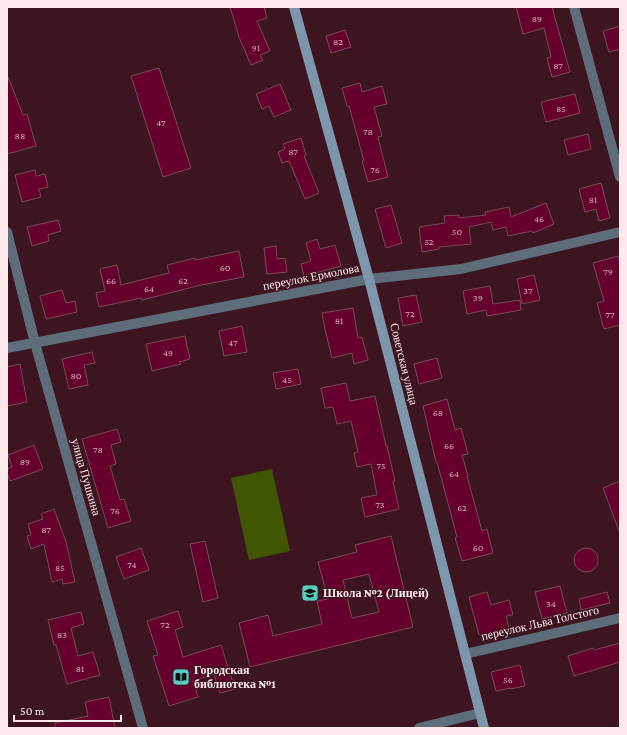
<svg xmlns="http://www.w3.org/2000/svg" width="627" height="735" font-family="'Crimson Pro',serif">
  <rect width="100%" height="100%" fill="#3c1520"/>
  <!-- green -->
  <path fill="#415603" d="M 272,469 L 290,551 L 249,560 L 231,478 Z"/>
  <!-- building -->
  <path fill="#65012c" stroke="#784b55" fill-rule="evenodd" d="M 230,7 L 264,7 L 267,18 L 257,21 L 270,51 L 260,55 L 263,60 L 251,65 L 239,37 Z
    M 516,7 L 552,7 L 570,72 L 552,77 L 547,58 L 551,57 L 544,28 L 523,34 Z
    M 620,26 L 620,49 L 609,52 L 603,31 Z
    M 345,30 L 351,47 L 331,53 L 326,36 Z
    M 159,68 L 191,168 L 163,177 L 131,76 Z
    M 7,77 L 8,77 L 23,115 L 27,114 L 36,146 L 7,154 Z
    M 360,83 L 362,92 L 382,86 L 387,104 L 374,107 L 382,136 L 378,137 L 388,177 L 368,182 L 362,161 L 364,161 L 349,106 L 347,106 L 342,88 Z
    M 280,84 L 291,110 L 274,117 L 269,106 L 262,109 L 256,94 Z
    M 575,94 L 580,113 L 546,122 L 541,102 Z
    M 588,134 L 591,149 L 568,155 L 564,140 Z
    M 301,138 L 306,155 L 304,156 L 319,193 L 305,199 L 289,161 L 282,163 L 278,152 L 285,149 L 283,144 Z
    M 35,170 L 36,176 L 45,174 L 48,187 L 39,189 L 41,197 L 22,202 L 15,175 Z
    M 601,183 L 610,218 L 599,221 L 596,209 L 585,212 L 579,189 Z
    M 546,203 L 554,224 L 533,233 L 532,231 L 508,236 L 506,227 L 493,230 L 491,222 L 469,227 L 471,244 L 439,247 L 439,249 L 422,252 L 419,227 L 445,223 L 444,216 L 459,215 L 459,218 L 486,215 L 485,212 L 509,207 L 511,217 Z
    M 391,205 L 402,243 L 386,248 L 375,209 Z
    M 58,220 L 61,231 L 48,235 L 49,241 L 32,246 L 27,227 Z
    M 317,239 L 320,249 L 335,245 L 341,266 L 304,276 L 301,264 L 311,261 L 306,243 Z
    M 276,246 L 277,259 L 285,258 L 287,272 L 267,274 L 264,248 Z
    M 239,251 L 244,277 L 201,285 L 142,300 L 141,298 L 99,307 L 96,293 L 105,291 L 100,269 L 117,265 L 121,285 L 169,273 L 167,265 L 195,258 L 195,260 Z
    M 618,256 L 620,264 L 620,325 L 604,329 L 597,303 L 604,301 L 593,263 Z
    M 534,275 L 540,300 L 522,304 L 517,279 Z
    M 490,286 L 493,304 L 520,300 L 521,310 L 487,316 L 486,310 L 467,314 L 463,291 Z
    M 62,290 L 66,303 L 75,301 L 77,312 L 46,319 L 40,296 Z
    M 416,295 L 422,322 L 403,326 L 398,298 Z
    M 353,308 L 358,338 L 362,337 L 368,360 L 354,364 L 352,353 L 332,358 L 325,329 L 322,313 Z
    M 242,326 L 247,352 L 224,356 L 219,331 Z
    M 185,336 L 190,359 L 179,362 L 181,364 L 152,371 L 146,344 Z
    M 92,352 L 95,363 L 84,365 L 88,385 L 69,389 L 62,359 Z
    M 437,358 L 442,378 L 419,384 L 414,364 Z
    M 20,364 L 27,402 L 7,406 L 7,367 Z
    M 298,369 L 301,384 L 276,389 L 273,373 Z
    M 346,383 L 350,401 L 375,396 L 386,446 L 387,446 L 395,481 L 393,481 L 399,509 L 365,517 L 361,498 L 377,495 L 371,464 L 357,467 L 354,453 L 358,452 L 351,421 L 337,424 L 333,407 L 325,408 L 321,388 Z
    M 447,399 L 455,430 L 461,428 L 468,454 L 462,455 L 468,476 L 467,476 L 482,531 L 487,529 L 493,553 L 462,561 L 455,538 L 457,537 L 437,462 L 436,462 L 423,406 Z
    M 117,429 L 121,442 L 111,445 L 116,464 L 110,466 L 120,500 L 124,499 L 131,521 L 108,528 L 82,439 Z
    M 34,445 L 43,469 L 10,481 L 7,473 L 7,469 L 12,467 L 8,455 Z
    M 620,481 L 620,530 L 619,531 L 603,488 Z
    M 54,509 L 66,542 L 75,582 L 63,584 L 62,579 L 52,582 L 44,544 L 31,549 L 27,536 L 31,535 L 28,524 L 43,519 L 41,514 Z
    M 391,536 L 413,627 L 250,667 L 239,623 L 268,615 L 273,636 L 322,624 L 317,601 L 328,599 L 318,562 L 357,552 L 355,545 ZM 369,574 L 379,612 L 352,618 L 343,580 Z
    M 205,541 L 218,598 L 203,602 L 190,544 Z
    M 141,548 L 149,570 L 124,579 L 116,557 Z
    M574 560a12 12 0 1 1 24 0a12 12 0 1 1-24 0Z
    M 560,586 L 567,613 L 542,619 L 535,592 Z
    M 487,592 L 491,605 L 509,600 L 513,615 L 506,616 L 509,628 L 479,635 L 469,597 Z
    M 607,592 L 610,603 L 581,610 L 579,599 Z
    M 178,611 L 183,627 L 175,630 L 183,657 L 221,645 L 235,689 L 220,693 L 214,674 L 193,681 L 198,697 L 169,706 L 153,656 L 158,655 L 147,621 Z
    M 81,612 L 84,624 L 71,628 L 78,656 L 93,652 L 100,675 L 67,684 L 56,645 L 54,645 L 48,620 Z
    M 620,643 L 620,662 L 574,676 L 568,656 L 593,648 L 594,650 Z
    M 520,665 L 525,686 L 510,689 L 510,688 L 496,691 L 491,672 Z
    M 109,697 L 115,728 L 55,728 L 55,723 L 88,716 L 85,702 Z"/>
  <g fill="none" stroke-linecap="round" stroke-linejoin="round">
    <!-- minor -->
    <path stroke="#5d6d7a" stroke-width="10" d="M 574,7 L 620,177
      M 7,348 L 369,279 L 461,269 L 620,232
      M 465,654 L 620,618
      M 419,728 L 480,713"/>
    <!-- tertiary -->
    <path stroke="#5d6d7a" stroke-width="10" d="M 7,232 L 35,343 L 143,728"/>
    <!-- secondary -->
    <path stroke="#7d96ab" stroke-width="10" d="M 294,7 L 369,279 L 484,728"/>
  </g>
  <!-- icons -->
  <defs>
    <g id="school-square" transform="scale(0.9)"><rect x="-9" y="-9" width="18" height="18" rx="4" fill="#58cec0" stroke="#3c1520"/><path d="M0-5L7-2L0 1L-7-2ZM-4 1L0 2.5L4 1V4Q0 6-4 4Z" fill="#111"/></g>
    <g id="library-square" transform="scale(0.9)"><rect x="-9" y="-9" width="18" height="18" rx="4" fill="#58cec0" stroke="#3c1520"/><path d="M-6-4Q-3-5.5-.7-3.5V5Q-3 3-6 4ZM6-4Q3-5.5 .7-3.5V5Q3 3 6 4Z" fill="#111"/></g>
  </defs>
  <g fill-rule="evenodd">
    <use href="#school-square" x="310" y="593"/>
    <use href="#library-square" x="181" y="677"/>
  </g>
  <g text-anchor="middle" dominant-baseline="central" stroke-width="3" stroke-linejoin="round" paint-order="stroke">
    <!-- number labels -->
    <g font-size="10" fill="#d8aebc">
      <text x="537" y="18">89</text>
      <text x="338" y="41">82</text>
      <text x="256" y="47">91</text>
      <text x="558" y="65">87</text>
      <text x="561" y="108">85</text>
      <text x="161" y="122">47</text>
      <text x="368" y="131">78</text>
      <text x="20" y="135">88</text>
      <text x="293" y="151">87</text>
      <text x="375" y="169">76</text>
      <text x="593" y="199">81</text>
      <text x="539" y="218">46</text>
      <text x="457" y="231">50</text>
      <text x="429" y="241">52</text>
      <text x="225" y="267">60</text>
      <text x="608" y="271">79</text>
      <text x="111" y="280">66</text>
      <text x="183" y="280">62</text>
      <text x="149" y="288">64</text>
      <text x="528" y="290">37</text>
      <text x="478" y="297">39</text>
      <text x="410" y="313">72</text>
      <text x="610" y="314">77</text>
      <text x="339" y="320">81</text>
      <text x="233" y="342">47</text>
      <text x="168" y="352">49</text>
      <text x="76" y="375">80</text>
      <text x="287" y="379">45</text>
      <text x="438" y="412">68</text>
      <text x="449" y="445">66</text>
      <text x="98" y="449">78</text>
      <text x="25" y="461">89</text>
      <text x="381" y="465">75</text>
      <text x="454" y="473">64</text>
      <text x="380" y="504">73</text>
      <text x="462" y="507">62</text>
      <text x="115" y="510">76</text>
      <text x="46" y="529">87</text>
      <text x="478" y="547">60</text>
      <text x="132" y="564">74</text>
      <text x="60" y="567">85</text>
      <text x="551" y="603">34</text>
      <text x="165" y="624">72</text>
      <text x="62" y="634">83</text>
      <text x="80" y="668">81</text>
      <text x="508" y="679">56</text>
    </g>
    <!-- street labels -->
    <g font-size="12" fill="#ffe8ec" stroke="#3c1520">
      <text transform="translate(311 277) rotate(-11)">переулок Ермолова</text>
      <text transform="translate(404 364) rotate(76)">Советская улица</text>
      <text transform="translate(86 477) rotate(74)">улица Пушкина</text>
      <text transform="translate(540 623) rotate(-13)">переулок Льва Толстого</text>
    </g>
    <!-- poi labels -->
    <g font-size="12" font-weight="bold" fill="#ffe8ec" stroke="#3c1520" text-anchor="start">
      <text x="323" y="593">Школа №2 (Лицей)</text>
      <text x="194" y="670">Городская<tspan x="194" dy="14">библиотека №1</tspan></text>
    </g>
  </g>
  <!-- border -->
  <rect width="627" height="735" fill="none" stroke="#ffe8ec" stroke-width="16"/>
  <!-- scale -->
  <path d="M14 715v6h107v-6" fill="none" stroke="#ffe8ec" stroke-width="2"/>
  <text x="20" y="715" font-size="12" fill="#ffe8ec" stroke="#3c1520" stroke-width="3" paint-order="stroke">50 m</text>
</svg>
